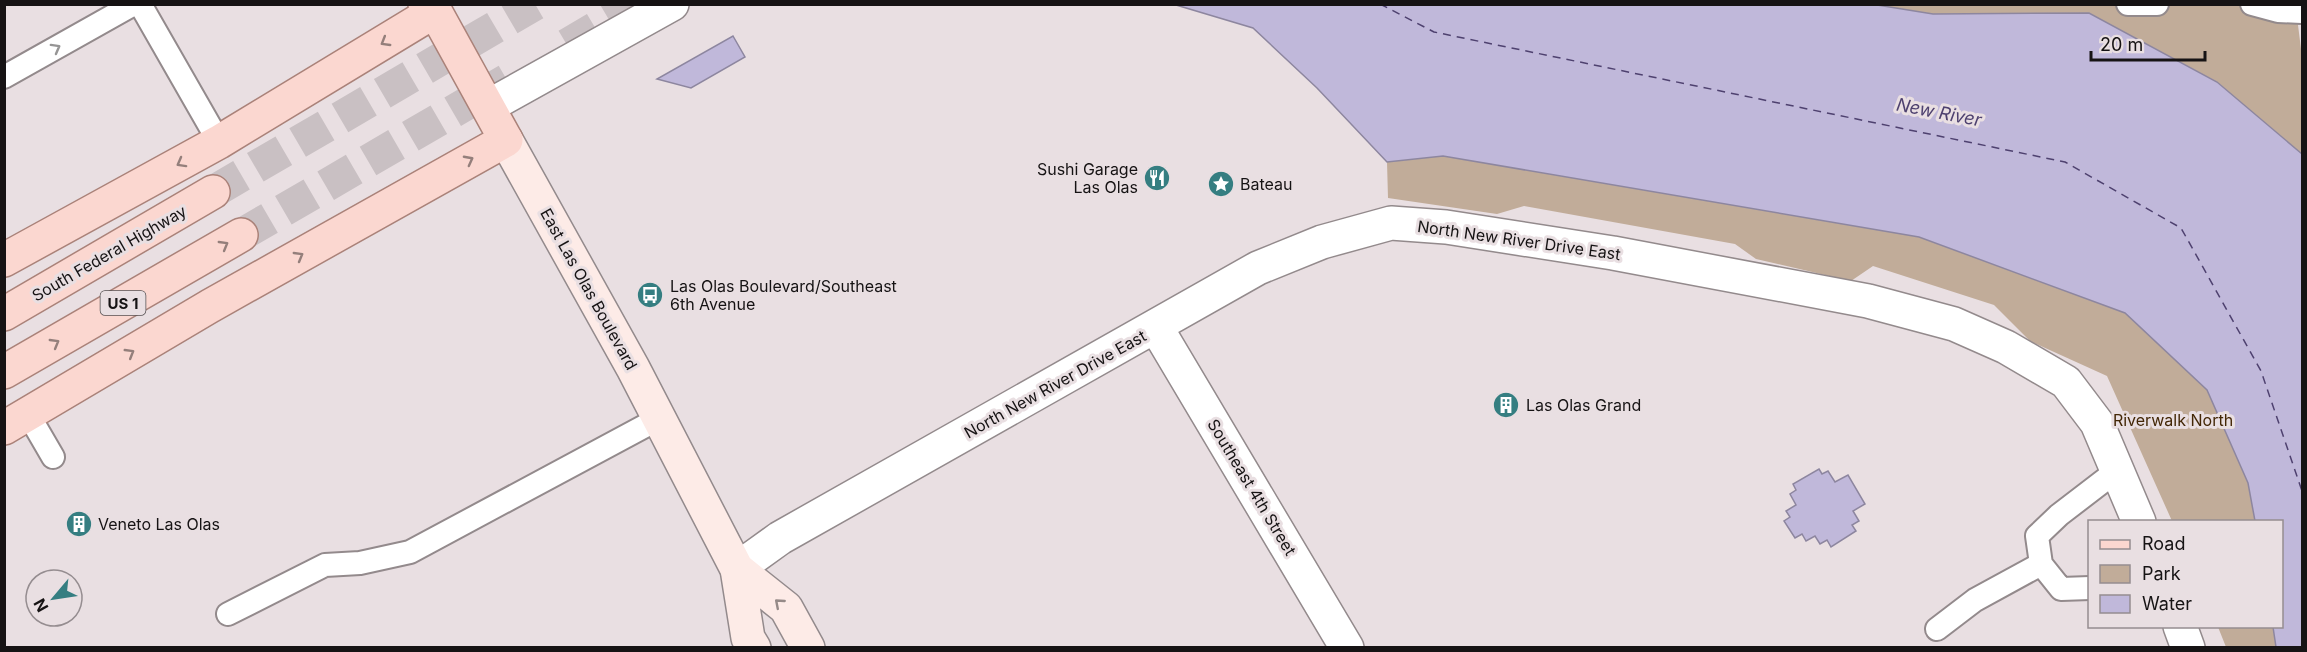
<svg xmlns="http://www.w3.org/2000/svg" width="2307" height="652" font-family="Inter,sans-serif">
  <rect width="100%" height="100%" fill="#e9dfe2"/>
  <!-- green -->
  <path fill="#c1ac99" d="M 1871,5 L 2302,5 L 2302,22 L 2298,25 L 2302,57 L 2302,154 L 2217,82 L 2089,13 L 1933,14 Z
    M 1443,156 L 1919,237 L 2125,313 L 2207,390 L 2248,483 L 2255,521 L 2172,521 L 2107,376 L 2030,341 L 1994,305 L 1873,266 L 1851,281 L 1756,259 L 1735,244 L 1524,206 L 1497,214 L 1388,198 L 1387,162 Z
    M 2218,627 L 2273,627 L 2276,647 L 2226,647 Z"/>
  <!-- water -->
  <path fill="#c0b8da" stroke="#8d869f" stroke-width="1.5" d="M 1871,4 L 1933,14 L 2089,13 L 2217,82 L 2302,154 L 2302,647 L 2276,647 L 2273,627 L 2282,626 L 2282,522 L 2255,521 L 2248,483 L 2207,390 L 2125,313 L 1919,237 L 1443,156 L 1387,162 L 1317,88 L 1253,28 L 1176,5 Z
    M 733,36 L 745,57 L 691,88 L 657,79 Z
    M 1819,469 L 1822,474 L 1828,471 L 1835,482 L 1848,475 L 1865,504 L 1853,511 L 1859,521 L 1852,525 L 1856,531 L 1831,547 L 1827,540 L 1820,544 L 1815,536 L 1806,541 L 1802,534 L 1795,538 L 1784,521 L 1790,517 L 1786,511 L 1796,505 L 1790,494 L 1796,490 L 1793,484 Z"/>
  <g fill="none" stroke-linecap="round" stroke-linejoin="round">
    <!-- ferry -->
    <path stroke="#4e416f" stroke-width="1.5" stroke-dasharray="8 6" stroke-linecap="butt" d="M 1380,4 L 1434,32 L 2065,162 L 2181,228 L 2261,371 L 2302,491"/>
    <!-- primary-tunnel -->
    <path stroke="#c9c0c3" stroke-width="33" stroke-dasharray="33 16" stroke-linecap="butt" d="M 567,45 L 636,4
      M 213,192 L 535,4
      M 241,235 L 507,80"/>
    <!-- lane casing -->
    <g stroke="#938a8c" stroke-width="26">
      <path id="lane" d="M 140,4 L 219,142
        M 2128,4 L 2157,4
        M 2252,4 L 2278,11 L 2302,12
        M 4,77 L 134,4
        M 28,414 L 53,457
        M 2090,588 L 2061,589 L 2041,564 L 2037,536 L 2059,515 L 2119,469
        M 228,614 L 325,565 L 360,563 L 410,552 L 658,419
        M 1937,629 L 1975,600 L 2041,564"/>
    </g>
    <!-- street casing -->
    <g stroke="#938a8c" stroke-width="36">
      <path id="street" d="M 489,106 L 672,4
        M 1156,327 L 1347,648
        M 737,569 L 780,538 L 1258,268 L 1322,242 L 1391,223 L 1446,227 L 1613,253 L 1868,301 L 1954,324 L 2006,347 L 2066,382 L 2097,423 L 2139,522
        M 2180,626 L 2188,648"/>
    </g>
    <!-- secondary casing -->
    <g stroke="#938a8c" stroke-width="36">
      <path id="secondary" d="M 506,140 L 633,368 L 737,569 L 748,638 L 754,648
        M 737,569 L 786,608 L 808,648"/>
    </g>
    <!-- primary casing -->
    <g stroke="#aa8279" stroke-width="36">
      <path id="primary" d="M 4,260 L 219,142 L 435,11
        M 4,314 L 213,192
        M 4,372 L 241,235
        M 4,428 L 210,306 L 506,140 L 435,11 L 425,4"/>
    </g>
    <!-- lane -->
    <use href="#lane" stroke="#fff" stroke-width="22"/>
    <!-- street -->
    <use href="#street" stroke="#fff" stroke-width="33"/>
    <!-- secondary -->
    <use href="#secondary" stroke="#fdebe7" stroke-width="33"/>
    <!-- primary -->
    <use href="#primary" stroke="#fbd7d0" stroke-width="33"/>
  </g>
  <!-- one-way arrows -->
  <defs><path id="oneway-chevron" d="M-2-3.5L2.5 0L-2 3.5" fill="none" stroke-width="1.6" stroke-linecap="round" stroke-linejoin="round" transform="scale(1.5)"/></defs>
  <g stroke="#947f7b">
    <use href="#oneway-chevron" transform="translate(385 42) rotate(149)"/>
    <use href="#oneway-chevron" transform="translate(469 160) rotate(-28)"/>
    <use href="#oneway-chevron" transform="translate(181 163) rotate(151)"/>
    <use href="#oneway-chevron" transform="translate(224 245) rotate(-30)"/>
    <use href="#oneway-chevron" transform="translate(299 256) rotate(-30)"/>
    <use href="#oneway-chevron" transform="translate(55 343) rotate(-30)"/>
    <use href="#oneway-chevron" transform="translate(130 353) rotate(-31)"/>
  </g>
  <use stroke="#969595" href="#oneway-chevron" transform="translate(56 48) rotate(-29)"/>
  <use stroke="#958a88" href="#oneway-chevron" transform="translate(779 603) rotate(-139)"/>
  <!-- icons -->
  <defs>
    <g id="restaurant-disc" transform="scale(1.35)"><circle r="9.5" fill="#357e81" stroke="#e9dfe2"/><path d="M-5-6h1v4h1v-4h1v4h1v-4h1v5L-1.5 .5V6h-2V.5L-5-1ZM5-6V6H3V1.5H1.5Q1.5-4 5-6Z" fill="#fff"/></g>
    <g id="sight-disc" transform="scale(1.35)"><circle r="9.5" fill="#357e81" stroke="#e9dfe2"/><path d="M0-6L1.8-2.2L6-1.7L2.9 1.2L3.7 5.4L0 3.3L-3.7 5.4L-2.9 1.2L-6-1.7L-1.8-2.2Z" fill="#fff"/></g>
    <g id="bus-disc" transform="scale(1.35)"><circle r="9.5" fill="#357e81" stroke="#e9dfe2"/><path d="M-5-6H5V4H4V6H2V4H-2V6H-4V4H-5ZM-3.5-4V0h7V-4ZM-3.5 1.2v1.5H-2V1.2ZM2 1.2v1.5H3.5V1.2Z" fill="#fff"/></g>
    <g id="building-disc" transform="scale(1.35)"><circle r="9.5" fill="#357e81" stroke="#e9dfe2"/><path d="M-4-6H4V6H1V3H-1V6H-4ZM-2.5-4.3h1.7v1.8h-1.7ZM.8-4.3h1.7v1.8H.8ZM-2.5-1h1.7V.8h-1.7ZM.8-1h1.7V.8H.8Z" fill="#fff"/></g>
  </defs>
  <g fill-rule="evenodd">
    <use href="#restaurant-disc" x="1157" y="178"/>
    <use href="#sight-disc" x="1221" y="184"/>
    <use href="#bus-disc" x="650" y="295"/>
    <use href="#building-disc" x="1506" y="405"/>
    <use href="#building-disc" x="79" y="524"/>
  </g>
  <g text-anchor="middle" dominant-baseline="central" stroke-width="6" stroke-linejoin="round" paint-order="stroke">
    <!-- shield labels -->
    <rect fill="#e9dfe2" stroke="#555052" stroke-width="1.5" x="100.5" y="291" width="45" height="24" rx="4.5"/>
    <g font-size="15" font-weight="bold" fill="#161314">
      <text x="123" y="303">US 1</text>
    </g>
    <!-- poi labels -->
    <g font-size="16" fill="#161314" stroke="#e9dfe2" text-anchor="start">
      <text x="1138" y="169" text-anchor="end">Sushi Garage<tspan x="1138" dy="18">Las Olas</tspan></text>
      <text x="1240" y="184">Bateau</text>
      <text x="670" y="286">Las Olas Boulevard/Southeast<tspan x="670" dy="18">6th Avenue</tspan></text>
      <text x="1526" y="405">Las Olas Grand</text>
      <text x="98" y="524">Veneto Las Olas</text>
    </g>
    <!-- street labels -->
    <g font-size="16" fill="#161314" stroke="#e9dfe2">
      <text transform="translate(1519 240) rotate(8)">North New River Drive East</text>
      <text transform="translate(109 253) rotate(-30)">South Federal Highway</text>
      <text transform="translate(589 289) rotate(61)">East Las Olas Boulevard</text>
      <text transform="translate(1055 384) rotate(-29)">North New River Drive East</text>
      <text transform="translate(1252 487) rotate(59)">Southeast 4th Street</text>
    </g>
    <!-- park labels -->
    <g font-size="16" fill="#432706" stroke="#e9dfe2">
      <text x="2173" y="420">Riverwalk North</text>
    </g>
    <!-- water labels -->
    <g font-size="18" font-style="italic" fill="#4e416f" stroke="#e9dfe2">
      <text transform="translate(1939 112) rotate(11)">New River</text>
    </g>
  </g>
  <!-- border -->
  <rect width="2307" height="652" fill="none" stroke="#161314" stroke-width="12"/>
  <!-- legend -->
  <rect x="2088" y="520" width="195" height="108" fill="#e9dfe2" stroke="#958d90" stroke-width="1.5"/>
  <rect x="2100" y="540" width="30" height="9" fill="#fbd7d0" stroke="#958d90" stroke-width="1.5"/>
  <text x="2142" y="550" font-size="18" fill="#161314">Road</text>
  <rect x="2100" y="565" width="30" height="18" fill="#c1ac99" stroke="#958d90" stroke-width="1.5"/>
  <text x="2142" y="580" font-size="18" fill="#161314">Park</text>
  <rect x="2100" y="595" width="30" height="18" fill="#c0b8da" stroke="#958d90" stroke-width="1.5"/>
  <text x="2142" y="610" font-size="18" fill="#161314">Water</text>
  <!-- north arrow -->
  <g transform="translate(54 598) rotate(241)"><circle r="28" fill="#e9dfe2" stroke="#958d90" stroke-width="1.5"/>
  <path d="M0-4.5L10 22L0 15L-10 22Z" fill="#357e81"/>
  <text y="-9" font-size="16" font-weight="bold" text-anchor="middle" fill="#161314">N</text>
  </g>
  <!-- scale -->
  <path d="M2091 51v9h114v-9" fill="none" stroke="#161314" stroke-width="3"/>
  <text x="2100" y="51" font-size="18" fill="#161314" stroke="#e9dfe2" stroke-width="4.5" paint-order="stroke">20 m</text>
</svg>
